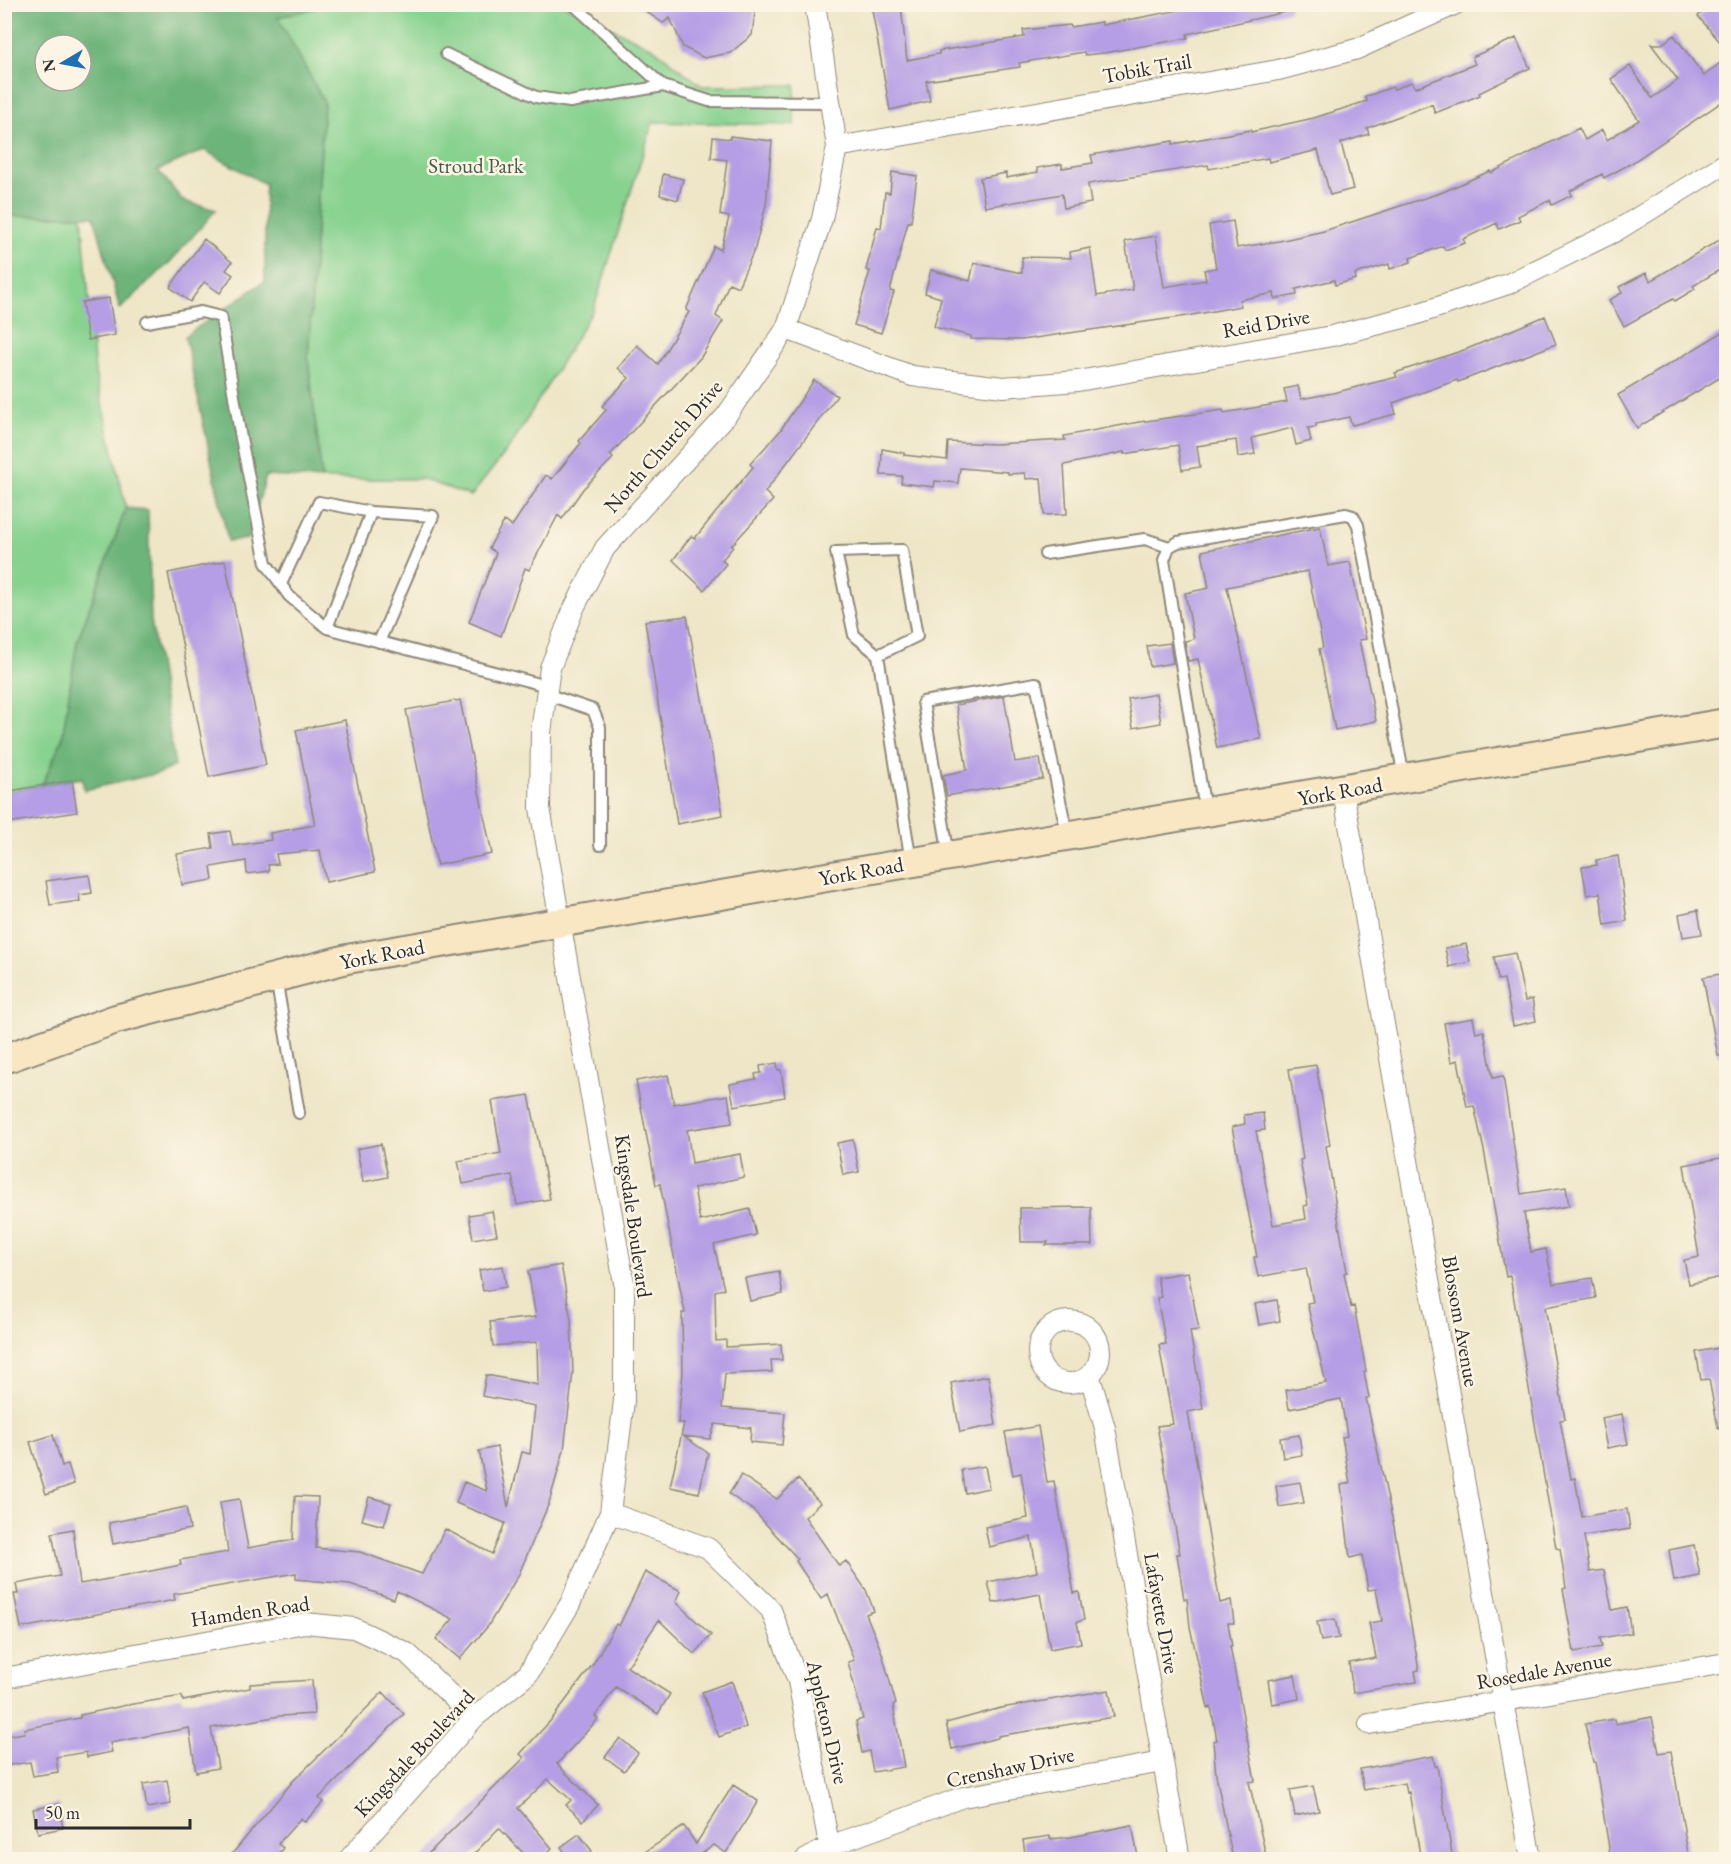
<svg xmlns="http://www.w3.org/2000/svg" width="1731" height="1864" font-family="'EB Garamond',serif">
  <rect width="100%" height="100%" fill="#fcf5e5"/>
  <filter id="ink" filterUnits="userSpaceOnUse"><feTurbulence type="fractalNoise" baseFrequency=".0167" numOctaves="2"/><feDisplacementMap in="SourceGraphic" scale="12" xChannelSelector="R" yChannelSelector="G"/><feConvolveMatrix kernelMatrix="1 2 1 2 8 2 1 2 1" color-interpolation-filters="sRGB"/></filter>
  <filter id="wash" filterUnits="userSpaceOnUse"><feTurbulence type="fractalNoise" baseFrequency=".008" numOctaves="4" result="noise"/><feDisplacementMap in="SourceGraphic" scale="24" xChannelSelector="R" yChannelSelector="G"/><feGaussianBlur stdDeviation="1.35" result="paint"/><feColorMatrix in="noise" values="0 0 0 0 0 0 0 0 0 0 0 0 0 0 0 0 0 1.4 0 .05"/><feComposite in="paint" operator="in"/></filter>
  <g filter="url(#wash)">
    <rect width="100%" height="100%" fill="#efe6c8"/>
    <!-- green -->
    <path fill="#87d28f" stroke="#597e5d" stroke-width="1.5" d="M 328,4 L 564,5 L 653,48 L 702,86 L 795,85 L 794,125 L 653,122 L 594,308 L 512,444 L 471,496 L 422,479 L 322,479 L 308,358 L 324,102 L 277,17 Z
      M 5,216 L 82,216 L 95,373 L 126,508 L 77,642 L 62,740 L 42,785 L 5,792 Z"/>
    <!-- forest -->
    <path fill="#6db47a" stroke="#4c7052" stroke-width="1.5" fill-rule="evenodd" d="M 5,5 L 328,5 L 278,17 L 324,102 L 308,358 L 322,479 L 266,476 L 248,539 L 228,541 L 185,336 L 265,281 L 265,184 L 204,150 L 158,170 L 183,201 L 216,210 L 170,262 L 120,309 L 94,216 L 5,216 ZM 45,45 L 81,45 L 81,81 L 45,81 Z
      M 126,508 L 148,510 L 151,620 L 175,766 L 160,773 L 84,790 L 82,778 L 42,785 L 62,740 L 77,642 Z"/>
    <g id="blocks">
      <!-- building -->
      <path fill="#b59ee5" d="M 635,4 L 750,4 L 755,12 L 752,35 L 730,53 L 704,58 L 683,47 L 670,18 L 663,23 Z
        M 1190,4 L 1290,4 L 1290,11 L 1187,34 L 1188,38 L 1104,53 L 1085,55 L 1084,52 L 1019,63 L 1020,67 L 926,81 L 930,101 L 890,110 L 872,10 L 901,6 L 907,60 L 939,54 L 939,51 L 1024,37 L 1023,30 L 1070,25 L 1071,27 L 1102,22 L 1102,25 L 1190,8 Z
        M 1711,4 L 1717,4 L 1726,15 L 1726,49 L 1698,16 Z
        M 1674,35 L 1704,76 L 1726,58 L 1726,99 L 1630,164 L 1604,178 L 1602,174 L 1570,191 L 1572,195 L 1552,205 L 1550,200 L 1518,216 L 1520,220 L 1499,229 L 1497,223 L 1463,239 L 1465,243 L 1445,250 L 1443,246 L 1410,258 L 1411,262 L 1390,269 L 1389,264 L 1355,274 L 1356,279 L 1335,285 L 1334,280 L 1296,289 L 1297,295 L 1275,299 L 1274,293 L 1239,300 L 1241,306 L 1187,316 L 1021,340 L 971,339 L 971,336 L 934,327 L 941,298 L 925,293 L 931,270 L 970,281 L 974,263 L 1022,273 L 1022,257 L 1071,258 L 1070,252 L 1090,248 L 1097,296 L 1133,290 L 1125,241 L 1156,236 L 1164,287 L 1206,280 L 1204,270 L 1216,268 L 1209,225 L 1233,221 L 1237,248 L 1279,241 L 1324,231 L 1443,192 L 1490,171 L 1491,173 L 1579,128 L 1585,140 L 1602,130 L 1607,140 L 1639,120 L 1611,79 L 1630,66 L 1652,98 L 1678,80 L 1651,44 L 1662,44 Z
        M 1516,38 L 1530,68 L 1479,93 L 1480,95 L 1435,113 L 1432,104 L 1367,128 L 1369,134 L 1341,143 L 1353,189 L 1330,195 L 1318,150 L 1269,162 L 1268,158 L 1209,169 L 1208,165 L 1088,184 L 1091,203 L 1064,208 L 1062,194 L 985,207 L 980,178 L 1006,173 L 1006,178 L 1038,172 L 1037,168 L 1062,164 L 1062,168 L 1093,163 L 1091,155 L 1173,141 L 1173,144 L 1251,130 L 1251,132 L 1314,118 L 1367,101 L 1365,97 L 1392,87 L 1394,89 L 1412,82 L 1415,88 L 1475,64 L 1472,57 Z
        M 730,136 L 772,141 L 766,205 L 755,248 L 738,287 L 729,283 L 716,316 L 723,321 L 701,357 L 610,455 L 613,458 L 583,489 L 562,519 L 558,515 L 529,570 L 525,568 L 501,636 L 469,622 L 496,553 L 489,548 L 504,521 L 512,526 L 546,475 L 552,479 L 581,443 L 579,441 L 606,410 L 602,406 L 629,378 L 618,368 L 637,345 L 658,364 L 689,312 L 686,310 L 714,246 L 721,250 L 729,217 L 720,215 L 727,160 L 711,158 L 713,137 L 730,139 Z
        M 892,172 L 917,176 L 911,222 L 908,222 L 890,291 L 894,292 L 881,333 L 854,325 L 870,271 L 866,270 L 877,227 L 881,228 L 885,192 L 890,193 Z
        M 663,174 L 683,179 L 678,200 L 660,195 Z
        M 1726,236 L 1726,266 L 1693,286 L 1695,289 L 1675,301 L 1673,299 L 1624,326 L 1609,300 L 1622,293 L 1619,287 L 1646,273 L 1650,281 Z
        M 204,239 L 232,262 L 226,270 L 233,275 L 220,293 L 204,282 L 190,302 L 170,287 Z
        M 109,298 L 115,335 L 88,340 L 82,302 Z
        M 1545,316 L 1556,344 L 1458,382 L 1457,380 L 1393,403 L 1396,414 L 1352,425 L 1349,417 L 1316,424 L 1316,427 L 1308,428 L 1311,441 L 1296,445 L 1292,428 L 1252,438 L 1255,454 L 1238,457 L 1236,440 L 1197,446 L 1200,467 L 1182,470 L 1178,445 L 1124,454 L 1124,452 L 1064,465 L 1067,514 L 1044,515 L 1041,478 L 1026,479 L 1025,473 L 1008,474 L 1008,472 L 960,468 L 958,483 L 935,481 L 934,487 L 901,483 L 902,476 L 881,475 L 882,449 L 904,453 L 904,455 L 947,460 L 948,442 L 995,444 L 1065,440 L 1064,436 L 1139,422 L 1223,410 L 1224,413 L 1287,402 L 1284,389 L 1298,386 L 1301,399 L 1333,393 L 1397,377 L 1395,373 L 1467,349 Z
        M 1726,330 L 1726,374 L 1637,428 L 1618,395 Z
        M 814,380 L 837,396 L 765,492 L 773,500 L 731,546 L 733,547 L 722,560 L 726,564 L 704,590 L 673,560 L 691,536 L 695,538 L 753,467 L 750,464 L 780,431 Z
        M 1320,527 L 1328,566 L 1350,562 L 1366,639 L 1359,640 L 1376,721 L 1335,730 L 1319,649 L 1323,648 L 1308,571 L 1227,587 L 1261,739 L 1217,748 L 1198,659 L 1188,661 L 1185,641 L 1194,639 L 1185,593 L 1209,588 L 1202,551 Z
        M 225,561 L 266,765 L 209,777 L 168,573 Z
        M 687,616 L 723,815 L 677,824 L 645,621 Z
        M 1170,643 L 1173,663 L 1150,667 L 1147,646 Z
        M 1156,694 L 1161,723 L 1133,728 L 1128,699 Z
        M 1004,696 L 1015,762 L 1040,758 L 1043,779 L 947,796 L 943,775 L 967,770 L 956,705 Z
        M 460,700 L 492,854 L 437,865 L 406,710 Z
        M 345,720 L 375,872 L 326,882 L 320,850 L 276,854 L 278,864 L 268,865 L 269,871 L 247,874 L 246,861 L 211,867 L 213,880 L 182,885 L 177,854 L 213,848 L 211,834 L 230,831 L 233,846 L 271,840 L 270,833 L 315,825 L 296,730 Z
        M 72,780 L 77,812 L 8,823 L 4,792 Z
        M 1618,856 L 1627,921 L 1605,925 L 1600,893 L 1587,895 L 1582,867 L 1597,865 L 1596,860 Z
        M 89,875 L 92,893 L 79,895 L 80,901 L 50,905 L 46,881 Z
        M 1698,910 L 1702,934 L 1683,937 L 1679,914 Z
        M 1466,944 L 1470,962 L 1449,967 L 1445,948 Z
        M 1515,953 L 1525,1001 L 1532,999 L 1536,1021 L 1513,1026 L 1504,979 L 1498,980 L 1494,957 Z
        M 1726,973 L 1726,1055 L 1718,1056 L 1703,977 Z
        M 1473,1018 L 1476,1033 L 1484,1031 L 1493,1078 L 1503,1076 L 1521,1194 L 1566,1187 L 1569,1206 L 1524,1213 L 1531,1252 L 1546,1249 L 1553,1284 L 1592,1278 L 1596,1298 L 1545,1307 L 1565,1419 L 1560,1420 L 1571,1479 L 1575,1478 L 1582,1517 L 1627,1509 L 1630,1529 L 1584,1536 L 1590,1572 L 1604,1570 L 1612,1610 L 1627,1607 L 1631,1633 L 1600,1638 L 1602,1647 L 1574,1652 L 1563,1589 L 1566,1588 L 1560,1549 L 1556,1548 L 1510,1276 L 1506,1277 L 1484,1150 L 1474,1106 L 1467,1107 L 1458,1060 L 1451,1062 L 1444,1023 Z
        M 777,1063 L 778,1070 L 781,1070 L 785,1097 L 734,1106 L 730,1084 L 756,1079 L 755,1074 L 761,1073 L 760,1066 Z
        M 1316,1065 L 1330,1145 L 1326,1146 L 1347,1272 L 1344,1273 L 1351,1307 L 1354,1306 L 1366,1371 L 1364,1372 L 1369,1398 L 1366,1398 L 1394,1527 L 1419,1670 L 1415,1671 L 1417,1682 L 1353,1693 L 1349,1663 L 1376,1658 L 1369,1623 L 1382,1621 L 1376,1589 L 1368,1590 L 1362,1555 L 1350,1558 L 1341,1485 L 1350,1483 L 1342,1437 L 1347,1436 L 1341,1399 L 1289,1409 L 1286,1390 L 1326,1383 L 1307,1303 L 1313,1302 L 1306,1268 L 1258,1277 L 1254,1257 L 1257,1257 L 1232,1127 L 1245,1124 L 1244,1115 L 1263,1113 L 1265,1130 L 1256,1131 L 1273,1225 L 1306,1219 L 1304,1206 L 1308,1205 L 1300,1160 L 1303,1159 L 1289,1069 Z
        M 668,1075 L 674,1104 L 728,1095 L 732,1123 L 687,1130 L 692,1163 L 740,1154 L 744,1177 L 694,1188 L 700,1221 L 750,1209 L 756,1235 L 714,1245 L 724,1289 L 715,1291 L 716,1341 L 726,1340 L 726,1347 L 781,1344 L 782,1360 L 771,1360 L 772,1372 L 725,1374 L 722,1408 L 785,1413 L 782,1445 L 750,1442 L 751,1428 L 715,1424 L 710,1439 L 683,1436 L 708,1453 L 699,1493 L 670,1487 L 684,1423 L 678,1423 L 683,1373 L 682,1313 L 685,1313 L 660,1184 L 656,1185 L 636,1081 Z
        M 529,1095 L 550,1199 L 517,1205 L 512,1175 L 463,1184 L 458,1161 L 501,1153 L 492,1101 Z
        M 853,1140 L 859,1172 L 843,1175 L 837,1143 Z
        M 381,1144 L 388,1177 L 363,1182 L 357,1149 Z
        M 1726,1157 L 1726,1276 L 1689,1284 L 1684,1260 L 1699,1257 L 1684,1165 Z
        M 1091,1207 L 1092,1245 L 1046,1245 L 1048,1242 L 1021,1242 L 1020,1208 Z
        M 492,1211 L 497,1235 L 473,1239 L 469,1215 Z
        M 561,1265 L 571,1320 L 573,1372 L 564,1450 L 549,1503 L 519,1574 L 488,1626 L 460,1659 L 436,1639 L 453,1619 L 397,1591 L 394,1599 L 350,1584 L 296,1579 L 296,1573 L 174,1594 L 175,1600 L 21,1628 L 14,1594 L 18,1594 L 16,1584 L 60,1576 L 52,1533 L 73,1529 L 80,1584 L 126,1576 L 181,1565 L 180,1560 L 228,1552 L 220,1502 L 239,1499 L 248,1548 L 293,1540 L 295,1496 L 318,1497 L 316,1548 L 360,1552 L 422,1574 L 445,1529 L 492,1554 L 505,1523 L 456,1503 L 464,1482 L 487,1491 L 479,1451 L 497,1447 L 508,1507 L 522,1452 L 530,1454 L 535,1406 L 482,1396 L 486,1375 L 538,1385 L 537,1342 L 493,1346 L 490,1322 L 536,1317 L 528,1271 Z
        M 503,1266 L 506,1287 L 483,1291 L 479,1270 Z
        M 779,1272 L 783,1294 L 750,1301 L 745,1278 Z
        M 1188,1272 L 1199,1330 L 1190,1331 L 1203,1409 L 1188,1412 L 1220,1603 L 1231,1600 L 1234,1623 L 1228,1623 L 1232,1646 L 1230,1646 L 1255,1781 L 1249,1782 L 1267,1860 L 1233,1860 L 1216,1775 L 1213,1741 L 1217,1740 L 1211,1707 L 1208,1708 L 1190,1627 L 1187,1599 L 1184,1599 L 1177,1554 L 1180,1554 L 1157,1426 L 1173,1424 L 1159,1345 L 1166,1344 L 1157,1298 L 1161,1297 L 1157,1277 Z
        M 1277,1300 L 1280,1321 L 1259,1325 L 1255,1304 Z
        M 1724,1347 L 1726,1362 L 1726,1427 L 1718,1428 L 1709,1379 L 1701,1380 L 1696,1352 Z
        M 988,1376 L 996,1425 L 960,1432 L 951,1383 Z
        M 1622,1414 L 1628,1444 L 1607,1448 L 1601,1418 Z
        M 1038,1426 L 1047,1482 L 1054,1481 L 1074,1593 L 1079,1592 L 1084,1620 L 1077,1622 L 1081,1643 L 1050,1649 L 1040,1594 L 993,1603 L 988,1582 L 1037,1572 L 1031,1537 L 989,1547 L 985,1527 L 1028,1518 L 1021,1473 L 1013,1475 L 1005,1432 Z
        M 53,1435 L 62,1466 L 68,1464 L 74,1484 L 46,1494 L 30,1442 Z
        M 1299,1435 L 1302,1455 L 1283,1458 L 1280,1438 Z
        M 985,1466 L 989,1488 L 965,1493 L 961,1470 Z
        M 741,1475 L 777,1499 L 798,1479 L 820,1503 L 805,1517 L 839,1566 L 846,1561 L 866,1590 L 874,1611 L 866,1614 L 882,1653 L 896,1704 L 893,1705 L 904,1767 L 873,1772 L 869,1751 L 862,1753 L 856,1721 L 863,1719 L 848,1662 L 854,1660 L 828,1594 L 821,1599 L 796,1561 L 798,1559 L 754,1511 L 729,1494 Z
        M 1300,1482 L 1304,1503 L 1279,1507 L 1276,1486 Z
        M 369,1497 L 391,1503 L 384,1526 L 362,1520 Z
        M 186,1507 L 190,1529 L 113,1544 L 109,1523 Z
        M 1694,1545 L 1700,1576 L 1674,1581 L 1669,1550 Z
        M 645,1572 L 681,1591 L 676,1602 L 711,1635 L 694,1654 L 659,1620 L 627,1667 L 670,1694 L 658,1714 L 616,1687 L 595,1716 L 598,1719 L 557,1764 L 598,1805 L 583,1821 L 566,1805 L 571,1800 L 548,1779 L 518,1808 L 552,1848 L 540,1860 L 530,1860 L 499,1828 L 468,1860 L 422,1860 L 524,1758 L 520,1754 L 552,1719 L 593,1664 L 616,1624 L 619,1626 Z
        M 1335,1619 L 1339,1638 L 1321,1641 L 1317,1622 Z
        M 1295,1675 L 1299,1699 L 1272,1704 L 1268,1680 Z
        M 312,1680 L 314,1714 L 280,1716 L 211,1728 L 218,1768 L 196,1772 L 189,1728 L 110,1743 L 112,1752 L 87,1757 L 86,1752 L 56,1757 L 58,1772 L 33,1776 L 30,1762 L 4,1766 L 4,1736 L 25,1733 L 24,1729 L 80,1718 L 80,1715 L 127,1705 L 182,1696 L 183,1701 L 250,1688 L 250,1684 Z
        M 732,1681 L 746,1727 L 719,1737 L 702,1692 Z
        M 1109,1690 L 1114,1717 L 998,1736 L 998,1738 L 952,1749 L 946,1723 L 1001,1708 Z
        M 383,1692 L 404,1714 L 319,1798 L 323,1802 L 305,1822 L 301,1818 L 278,1844 L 283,1848 L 274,1860 L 227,1860 L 293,1781 Z
        M 1652,1717 L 1659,1753 L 1671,1751 L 1689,1860 L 1611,1860 L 1595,1762 L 1593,1762 L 1585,1724 L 1614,1719 L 1615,1724 Z
        M 620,1738 L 638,1753 L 624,1771 L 605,1757 Z
        M 1433,1756 L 1435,1766 L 1437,1766 L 1453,1860 L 1421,1860 L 1409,1792 L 1407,1793 L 1405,1783 L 1364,1790 L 1360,1769 Z
        M 167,1780 L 171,1804 L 147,1808 L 143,1784 Z
        M 733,1785 L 758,1801 L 726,1853 L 714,1845 L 693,1860 L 633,1860 L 684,1826 L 696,1844 Z
        M 1313,1786 L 1319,1811 L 1295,1816 L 1290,1790 Z
        M 59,1804 L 63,1828 L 38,1833 L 33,1809 Z
        M 1132,1825 L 1138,1857 L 1123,1860 L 1026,1860 L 1023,1840 L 1050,1836 L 1050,1839 L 1071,1837 Z
        M 579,1834 L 592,1851 L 581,1860 L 570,1860 L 561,1847 Z"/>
    </g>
  </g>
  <g filter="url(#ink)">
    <use href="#blocks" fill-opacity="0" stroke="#8d887a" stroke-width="1.5"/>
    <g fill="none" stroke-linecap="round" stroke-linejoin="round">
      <!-- lane casing -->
      <g stroke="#8d887a" stroke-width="14">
        <path id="lane" d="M 573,4 L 663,86 L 709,101 L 830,102
          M 446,54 L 536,97 L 570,102 L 663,86
          M 147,322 L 201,312 L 221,317 L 240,433 L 266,563 L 289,596 L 327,628 L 547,686
          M 1045,554 L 1145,539 L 1169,547
          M 281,584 L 319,502 L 371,512 L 433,516 L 379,642
          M 327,628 L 371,512
          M 878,655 L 917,636 L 902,550 L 836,552 L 854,635 L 878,655 L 911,862
          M 546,694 L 593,710 L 600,727 L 600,845
          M 1205,810 L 1164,560 L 1169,547 L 1178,542 L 1346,514 L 1353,516 L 1358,525 L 1404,778
          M 949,856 L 923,702 L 1036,683 L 1067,834
          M 276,978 L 299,1113"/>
      </g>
      <!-- street casing -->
      <g stroke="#8d887a" stroke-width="22">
        <path id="street" d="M 837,147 L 1278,70 L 1357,49 L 1456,4
          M 786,329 L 912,376 L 1003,387 L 1078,381 L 1332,336 L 1411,316 L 1508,284 L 1616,231 L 1726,163
          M 1343,791 L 1531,1860
          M1038 1352a31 31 0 1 1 62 0a31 31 0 1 1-62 0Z
          M 1090,1377 L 1105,1428 L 1180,1860
          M 610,1513 L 708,1548 L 771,1610 L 798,1681 L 832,1860
          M 4,1678 L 305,1623 L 354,1628 L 407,1653 L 474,1718
          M 1369,1724 L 1726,1663
          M 348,1860 L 474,1718 L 528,1674 L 570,1604 L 610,1513 L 624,1401 L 624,1283 L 540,808 L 541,732 L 550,668 L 574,608 L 605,548 L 726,416 L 786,329 L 822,219 L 837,147 L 815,4
          M 805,1860 L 830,1846 L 963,1797 L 1163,1762"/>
      </g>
      <!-- secondary casing -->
      <g stroke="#8d887a" stroke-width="32">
        <path id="secondary" d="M 4,1059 L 116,1019 L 347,959 L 1726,723"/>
      </g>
      <!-- lane -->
      <use href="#lane" stroke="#fff" stroke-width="10"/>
      <!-- street -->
      <use href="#street" stroke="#fff" stroke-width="20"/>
      <!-- secondary -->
      <use href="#secondary" stroke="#f9e7c3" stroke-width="28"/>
    </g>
  </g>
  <g text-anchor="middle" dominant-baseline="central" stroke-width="5" stroke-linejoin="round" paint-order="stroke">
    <!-- street labels -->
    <g font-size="21" fill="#2b2b2b" stroke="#fcf5e5">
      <text transform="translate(1147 68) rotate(-10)">Tobik Trail</text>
      <text transform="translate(1266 323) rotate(-10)">Reid Drive</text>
      <text transform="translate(663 446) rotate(-49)">North Church Drive</text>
      <text transform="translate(1340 791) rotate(-10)">York Road</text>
      <text transform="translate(861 871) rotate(-10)">York Road</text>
      <text transform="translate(382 954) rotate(-11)">York Road</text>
      <text transform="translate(634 1216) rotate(82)">Kingsdale Boulevard</text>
      <text transform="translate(1461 1321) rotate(80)">Blossom Avenue</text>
      <text transform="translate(250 1611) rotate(-8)">Hamden Road</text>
      <text transform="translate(1162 1613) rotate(80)">Lafayette Drive</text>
      <text transform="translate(1544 1670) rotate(-10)">Rosedale Avenue</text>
      <text transform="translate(828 1722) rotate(77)">Appleton Drive</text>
      <text transform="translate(414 1753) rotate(-47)">Kingsdale Boulevard</text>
      <text transform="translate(1010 1767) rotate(-12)">Crenshaw Drive</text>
    </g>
    <!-- park labels -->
    <g font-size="21" fill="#475d49" stroke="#fcf5e5">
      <text x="476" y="165">Stroud Park</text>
    </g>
  </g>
  <!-- margin -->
  <rect width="1731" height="1864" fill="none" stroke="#fcf5e5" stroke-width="24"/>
  <!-- north arrow -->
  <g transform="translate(63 63) rotate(260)"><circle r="28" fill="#fcf5e5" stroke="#a8a49b" stroke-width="1.5"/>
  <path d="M0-4.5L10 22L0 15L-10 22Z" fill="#1f6fb2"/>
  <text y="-9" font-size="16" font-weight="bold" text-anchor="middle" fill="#2b2b2b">N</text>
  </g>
  <!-- scale -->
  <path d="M36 1819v9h154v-9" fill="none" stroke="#2b2b2b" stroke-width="3"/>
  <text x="45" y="1819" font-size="18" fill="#2b2b2b" stroke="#fcf5e5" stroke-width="4.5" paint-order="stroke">50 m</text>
</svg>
